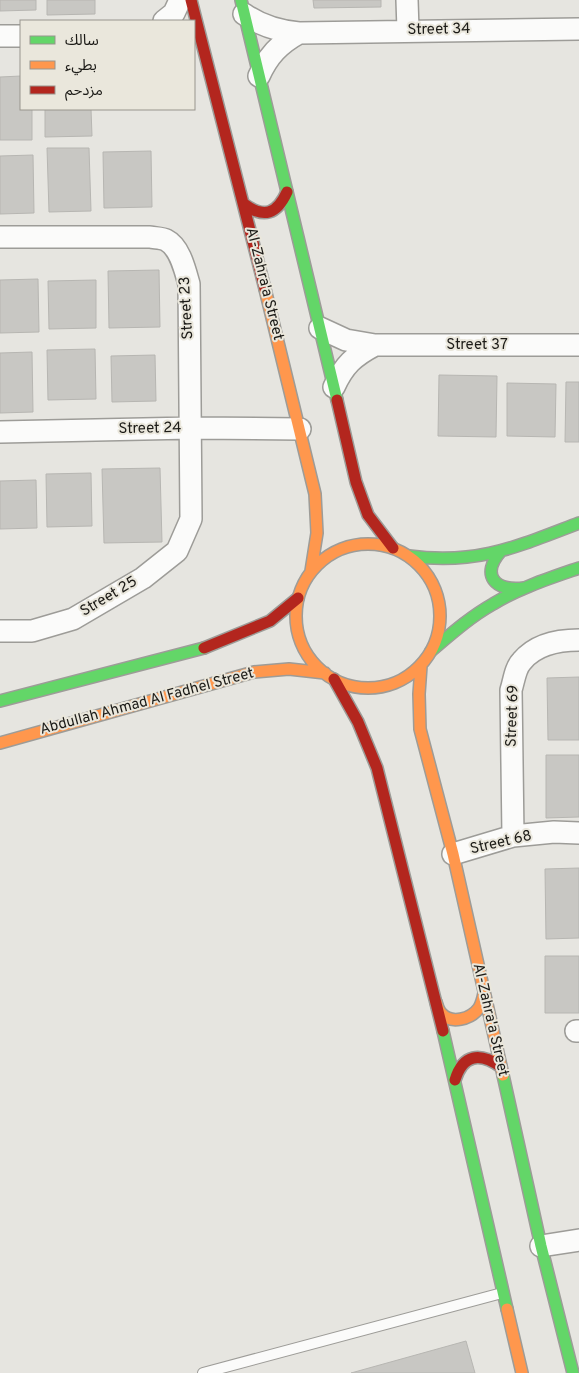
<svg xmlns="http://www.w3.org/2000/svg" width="579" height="1373" font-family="Overpass,'Noto Sans Arabic',sans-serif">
  <rect width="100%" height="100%" fill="#e6e5e0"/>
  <!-- building -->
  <path fill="#c8c7c3" stroke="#b7b6b2" d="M 0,0 L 36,0 L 36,10 L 0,11 Z
    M 47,0 L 95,0 L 95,14 L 47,15 Z
    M 313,0 L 381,0 L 381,7 L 314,8 Z
    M 21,76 L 21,109 L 32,109 L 32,140 L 0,140 L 0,77 Z
    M 45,109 L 91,109 L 92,136 L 45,137 Z
    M 47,148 L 89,148 L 91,211 L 49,212 Z
    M 151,151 L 152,207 L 104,208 L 103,152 Z
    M 33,155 L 34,213 L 0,214 L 0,156 Z
    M 159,270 L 160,327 L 109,328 L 108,271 Z
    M 38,279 L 39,332 L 0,333 L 0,280 Z
    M 96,280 L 96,328 L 49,329 L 48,281 Z
    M 95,349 L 96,399 L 48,400 L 47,350 Z
    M 32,352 L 33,412 L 0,413 L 0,353 Z
    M 155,355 L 156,401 L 112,402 L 111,356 Z
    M 439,375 L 497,376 L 496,437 L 438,436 Z
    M 566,382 L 579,382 L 579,442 L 565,442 Z
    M 507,383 L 556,384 L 555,437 L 507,436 Z
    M 160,468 L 162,542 L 104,543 L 102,469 Z
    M 91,473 L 92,526 L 47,527 L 46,474 Z
    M 36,480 L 37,528 L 0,529 L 0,481 Z
    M 579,677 L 579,740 L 548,740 L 547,678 Z
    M 546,755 L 579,755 L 579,817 L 546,818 Z
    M 579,868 L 579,938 L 546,939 L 545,869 Z
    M 545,956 L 579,956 L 579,1013 L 545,1013 Z
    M 466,1341 L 475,1373 L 351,1373 Z"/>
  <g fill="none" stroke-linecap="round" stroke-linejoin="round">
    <!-- lane casing -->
    <g stroke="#9d9c98" stroke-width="12">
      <path id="lane" d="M 203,1373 L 502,1293"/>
    </g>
    <!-- street casing -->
    <g stroke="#9d9c98" stroke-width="24">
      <path id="street" d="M 407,0 L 408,30
        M 244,14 C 261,26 278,31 299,33 L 579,29
        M 164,21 L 174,13 L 180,0
        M 0,36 L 21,36
        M 259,76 C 268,56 279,44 299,33
        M 0,237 L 150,237 C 155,238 162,238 166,240 C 180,247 185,270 189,284 L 191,519 L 177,551 L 143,578 L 73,619 L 32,631 L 0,631
        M 320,328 L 346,340 L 375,345 L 579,345
        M 334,387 C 344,365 354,356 375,345
        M 0,432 L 191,428 L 300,429
        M 513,836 L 511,690 C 514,681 515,668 522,661 C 536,644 558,640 579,640
        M 453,854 L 513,836 L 554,832 L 579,833
        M 576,1031 L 579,1031
        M 541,1246 L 579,1240"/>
    </g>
    <!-- fast casing -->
    <g stroke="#9d9c98" stroke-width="14">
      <path id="fast" d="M 241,0 L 337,400
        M 501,551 C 480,575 495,592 524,588
        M 409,556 C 478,565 516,547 579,523
        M 431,651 C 451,634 470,617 493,604 C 519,588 550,578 579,568
        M 0,701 L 204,648
        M 443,1031 L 507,1309
        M 503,1075 L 541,1246 L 573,1373"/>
    </g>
    <!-- slow casing -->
    <g stroke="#9d9c98" stroke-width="14">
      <path id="slow" d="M 265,289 L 315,494 L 317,533 L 311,571
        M296 616a72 72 0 1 1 144 0a72 72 0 1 1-144 0Z
        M 421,666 L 419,694 L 420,729 L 453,854 L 503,1075
        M 0,743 L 254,672 L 289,669 L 325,673
        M 436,1002 C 437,1005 438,1010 441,1013 C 451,1025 471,1019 479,1008 C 482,1003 483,998 484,993
        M 507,1309 L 522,1373"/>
    </g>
    <!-- jam casing -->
    <g stroke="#9d9c98" stroke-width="14">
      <path id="jam" d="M 191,0 L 265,289
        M 244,204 C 264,219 277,214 287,192
        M 337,400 L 356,482 L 368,515 L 393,548
        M 204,648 L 270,621 L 298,598
        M 334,679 L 358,722 L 377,768 L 443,1031
        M 455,1080 C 463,1054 480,1052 501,1067"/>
    </g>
    <!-- lane -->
    <use href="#lane" stroke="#fbfbfa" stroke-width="10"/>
    <!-- street -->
    <use href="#street" stroke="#fbfbfa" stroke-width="21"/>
    <!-- fast -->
    <use href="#fast" stroke="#63d668" stroke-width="11"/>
    <!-- slow -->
    <use href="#slow" stroke="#ff974d" stroke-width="11"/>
    <!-- jam -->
    <use href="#jam" stroke="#b3261e" stroke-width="11"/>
  </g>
  <g text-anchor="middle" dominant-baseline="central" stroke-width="4" stroke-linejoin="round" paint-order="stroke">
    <!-- street labels -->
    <g font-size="15" fill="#1c1b17" stroke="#eae7dc">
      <text transform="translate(439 30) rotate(-1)">Street 34</text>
      <text transform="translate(264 284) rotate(76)">Al-Zahra'a Street</text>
      <text transform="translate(187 308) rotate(-93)">Street 23</text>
      <text x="477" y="345">Street 37</text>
      <text transform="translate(150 429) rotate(-1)">Street 24</text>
      <text transform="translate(109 597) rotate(-31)">Street 25</text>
      <text transform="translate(147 702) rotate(-15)">Abdullah Ahmad Al Fadhel Street</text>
      <text transform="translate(513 716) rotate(-88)">Street 69</text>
      <text transform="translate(501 843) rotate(-13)">Street 68</text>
      <text transform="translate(490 1020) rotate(77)">Al-Zahra'a Street</text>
    </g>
  </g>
  <!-- legend -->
  <rect x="20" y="20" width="175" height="90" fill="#eae7dc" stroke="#98958d"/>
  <rect x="30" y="36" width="25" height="8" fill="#63d668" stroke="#98958d"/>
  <text x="65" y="45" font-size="15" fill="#1c1b17">سالك</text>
  <rect x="30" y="61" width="25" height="8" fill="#ff974d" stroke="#98958d"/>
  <text x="65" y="70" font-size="15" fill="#1c1b17">بطيء</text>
  <rect x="30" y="86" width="25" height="8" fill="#b3261e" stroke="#98958d"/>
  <text x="65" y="95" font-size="15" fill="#1c1b17">مزدحم</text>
</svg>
